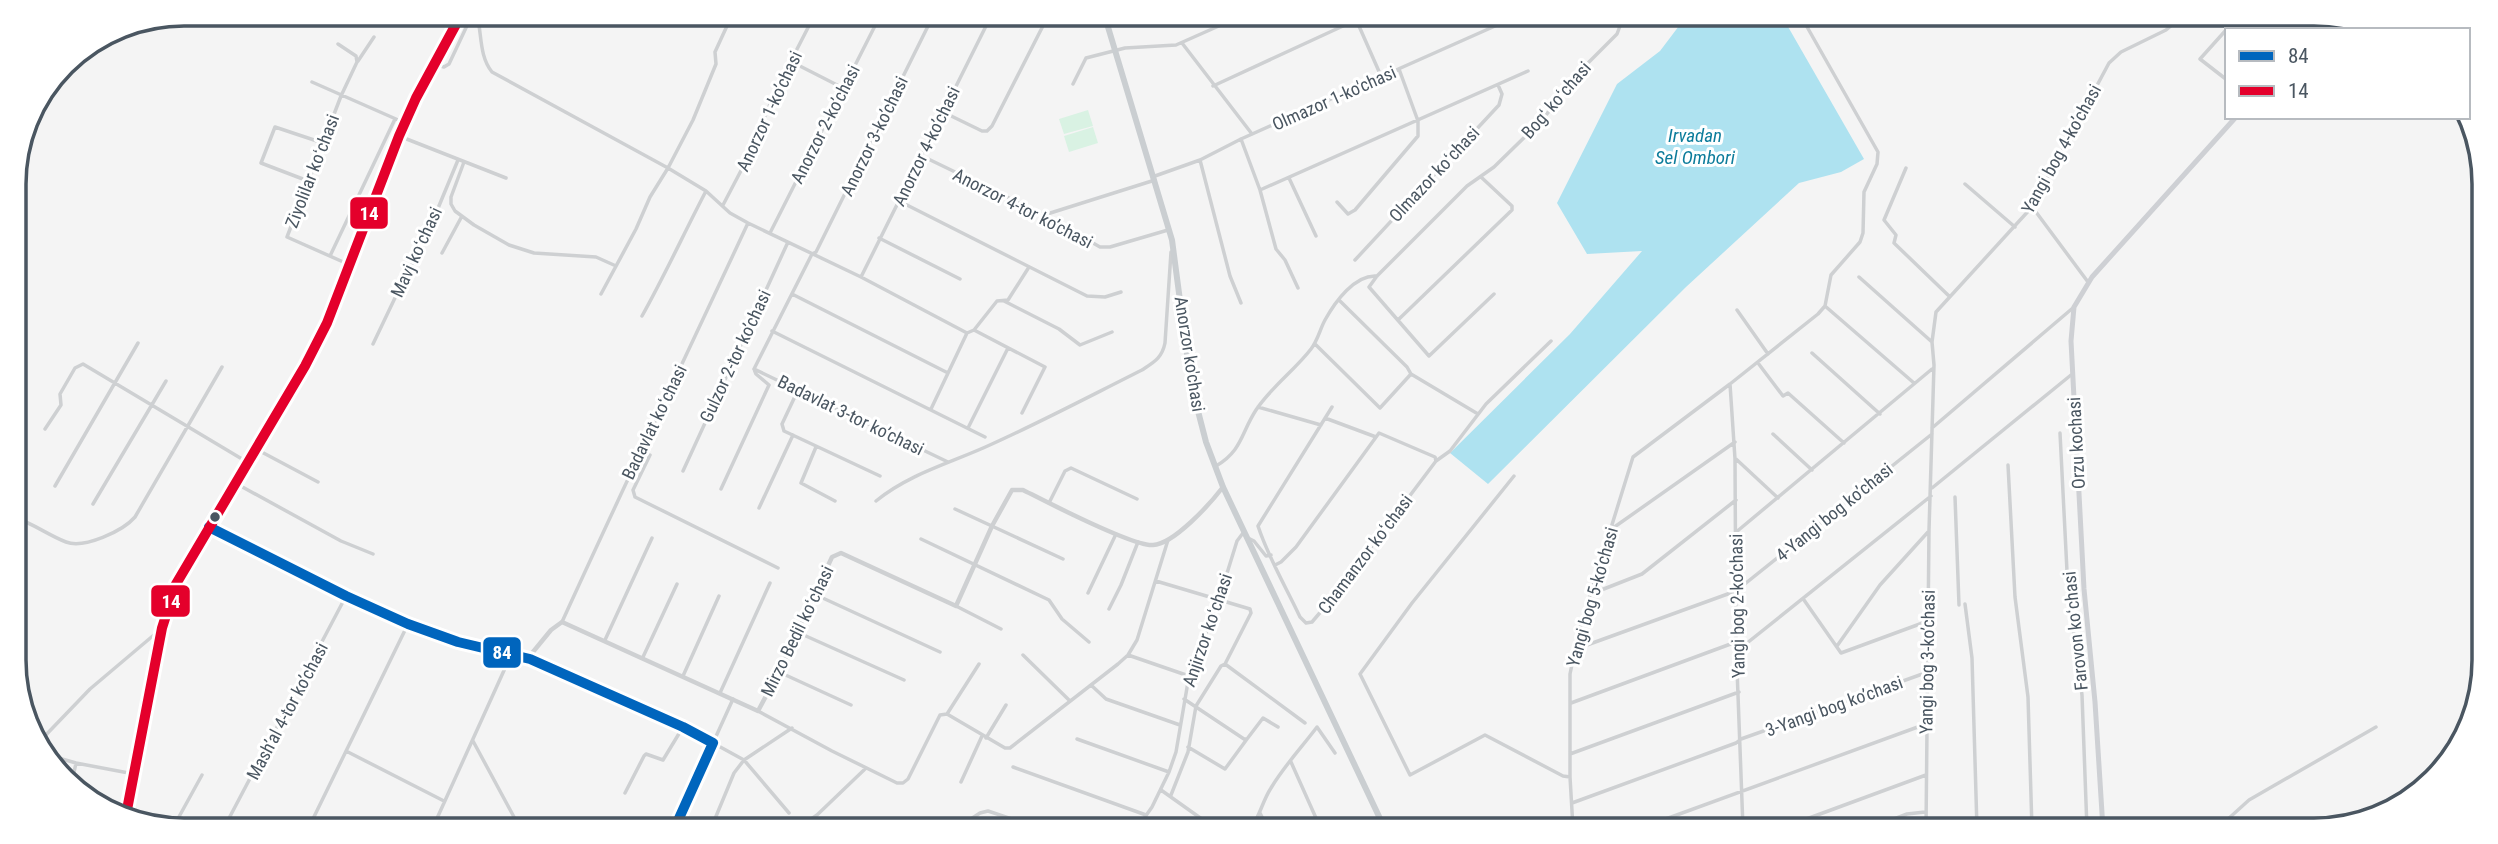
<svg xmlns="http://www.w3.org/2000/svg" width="2498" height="844" font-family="'Roboto Condensed',sans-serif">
  <rect width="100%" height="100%" fill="#f4f4f4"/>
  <!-- green -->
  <path fill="#d9f2e3" d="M 1088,110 L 1093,126 L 1064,134 L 1059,119 Z
    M 1093,127 L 1098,143 L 1069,152 L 1064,136 Z"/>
  <!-- water -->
  <path fill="#aee2f0" d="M 1685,18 L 1783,18 L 1864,159 L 1841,172 L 1799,183 L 1686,287 L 1488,484 L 1450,453 L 1570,334 L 1642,251 L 1587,254 L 1557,203 L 1617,84 L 1660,51 Z"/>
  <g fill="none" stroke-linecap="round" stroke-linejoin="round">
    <!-- minor -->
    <path stroke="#ced0d2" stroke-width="3.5" d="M 477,15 C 482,34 479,56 492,72 L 668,168 L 706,191 L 730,213 L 748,223 L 861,277 L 967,333
      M 1355,17 L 1381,76
      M 2286,20 L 2297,30
      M 1107,25 L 1126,17
      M 2368,30 L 2370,28
      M 1182,43 L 1252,134
      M 338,44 L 356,56 L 357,62 L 341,96 L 287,237 L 350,265
      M 358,61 L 374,37
      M 792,62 L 843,88
      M 435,64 L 444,67 L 449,64 L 472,15
      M 2227,80 L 2200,59 L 2235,20
      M 312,82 L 405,123
      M 1073,84 L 1086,58 L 1125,48 L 1176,45 L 1239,17
      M 1213,86 L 1356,20
      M 943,112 L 982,131 L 987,131 L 992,126 L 1048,16
      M 399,136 L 506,178
      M 1241,139 L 1260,190 L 1276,249 L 1285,260 L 1298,288
      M 920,155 L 1044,215 L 1100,247 L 1110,247 L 1168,230
      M 1200,160 L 1230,276 L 1241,303
      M 464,162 L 451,197 L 451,204 L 455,211 L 474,225 L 509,245 L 534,253 L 596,257 L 616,266
      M 1906,168 L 1884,220 L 1896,235 L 1894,243 L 1949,296
      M 1155,176 L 1200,160 L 1241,139 L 1513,18
      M 1289,178 L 1316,236
      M 308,181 L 261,163 L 275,127 L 323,143
      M 1965,184 L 2015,227
      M 1260,190 L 1528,71
      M 899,201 L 1087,296 L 1105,297 L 1121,292
      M 1337,202 L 1348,214 L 1355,210 L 1418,136 L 1418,121 L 1399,69
      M 723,205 L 745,163 L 776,90 L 814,16
      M 2033,208 L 2088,282
      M 1044,215 L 1155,180
      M 770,233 L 880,16
      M 879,238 L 960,279
      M 442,253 L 462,216
      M 330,256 L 395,119
      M 1355,260 L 1499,105 L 1502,94 L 1498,85
      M 861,277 L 991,16
      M 1859,277 L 1932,342
      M 601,294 L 636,229 L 650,197 L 668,168 L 693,120 L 716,64 L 715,52 L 732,15
      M 792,294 L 948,373
      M 1494,294 L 1429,356 L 1369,287 L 1377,276 L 1467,186 L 1494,167 L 1538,124 L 1551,109 L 1563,88 L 1617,34 L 1623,18
      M 1004,301 L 1059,329 L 1080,345 L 1112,332
      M 1825,306 L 1914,383
      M 1737,310 L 1768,354
      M 642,316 C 665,275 684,233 706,191
      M 1398,320 L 1512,210 L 1512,206 L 1481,177
      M 974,330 L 1045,367 L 1022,413
      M 772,331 L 985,437
      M 373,344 L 404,279 L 424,242 L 458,160
      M 1315,344 L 1380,408 L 1411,374 L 1407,367 L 1340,301
      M 1812,353 L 1880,414
      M 1758,363 L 1783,396 L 1788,393 L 1844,443
      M 754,369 L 812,254 L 816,252 L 933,16
      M 754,369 L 948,462
      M 1411,374 L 1478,414
      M 1730,384 L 1735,459 L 1736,642 L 1743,828
      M 798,390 L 782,424 L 784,431 L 880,476
      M 1258,407 L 1321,425
      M 931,409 L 967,333 L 974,330 L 997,301 L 1008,300 L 1029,267
      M 1325,418 L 1376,437
      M 968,428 L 1008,348
      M 1932,428 L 2074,307
      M 45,429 L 61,405 L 60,394 L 75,368 L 83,364 L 247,462
      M 2060,433 L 2068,591 L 2082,695 L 2087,829
      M 1773,434 L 1812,470
      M 816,447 L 801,483 L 835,501
      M 256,449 L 318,482
      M 650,455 L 633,490 L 635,497 L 778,568
      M 1736,459 L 1778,498
      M 1436,461 L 1450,451 L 1486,404 L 1551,341
      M 2008,465 L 2015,597 L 2028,697 L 2032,829
      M 1216,466 C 1242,451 1241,433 1256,410 C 1271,387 1295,370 1311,349 C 1318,340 1320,329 1325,320 C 1335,302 1355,274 1377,276
      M 683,471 L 788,242
      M 1514,476 L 1412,603 L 1360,674 L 1410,775 L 1485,735 L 1563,776 L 1570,777 L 1570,674 L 1579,631 L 1633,457 L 1730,384 L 1818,314 L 1825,306 L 1831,275 L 1860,242 L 1863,233 L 1864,192 L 1877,164 L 1878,152 L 1802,18
      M 237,484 L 341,541 L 373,554
      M 55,486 L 138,343
      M 1932,488 L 2071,375
      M 721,489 L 769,385 L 756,374 L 754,369
      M 1955,497 L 1959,605
      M 876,501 C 910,473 954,462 992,444 C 1043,421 1092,395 1142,370 C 1154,362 1162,358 1165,343 L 1171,252
      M 1049,503 L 1065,471 L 1071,468 L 1137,499
      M 93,504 L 166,381
      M 759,508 L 793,435
      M 955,509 L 1063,559
      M 16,518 C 34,524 48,535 66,542 C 84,549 123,531 135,517 L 222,367
      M 1613,528 L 1735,442
      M 1735,533 L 1932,369
      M 1248,538 L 1254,541 L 1266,556 L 1271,555
      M 921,539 L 1049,600 L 1062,619 L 1089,642
      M 1275,565 L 1281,562 L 1296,547 L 1379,433 L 1435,457 L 1436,461 L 1335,595 L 1312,622 L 1306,623 L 1300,617 C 1286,587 1268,557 1258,526 L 1332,407
      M 1156,581 L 1250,609 L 1251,613 L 1225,664 L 1221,666 L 1196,706 L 1188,752 L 1171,795
      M 1088,593 L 1116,534
      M 814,594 L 940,652
      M 1591,594 L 1642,574 L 1736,500
      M 1804,600 L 1841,653 L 1928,621
      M 1965,604 L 1972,658 L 1977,829
      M 956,606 L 1001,629
      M 1109,609 L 1121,585 L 1138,542
      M 562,622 C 623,488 686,356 748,223
      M 797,632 L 904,680
      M 605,640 L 652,538
      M 1837,646 L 1880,585 L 1928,532
      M 1576,649 L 1736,591 L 1932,434
      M 1737,651 L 1931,496
      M 1023,655 L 1070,701
      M 1128,655 L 1189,676
      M 643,657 L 677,584
      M 528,658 L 683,727 L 713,743 L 676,825
      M 1225,664 L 1305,723
      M 779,672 L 851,705
      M 683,676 L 719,596
      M 1091,685 L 1106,699 L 1180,725
      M 720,693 L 770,583
      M 733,699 L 713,743 L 744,760 L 789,813
      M 1184,699 L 1244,739 L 1247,739 L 1263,718 L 1278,727
      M 1571,703 L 1736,642
      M 758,711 L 832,751 L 897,783 L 903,783 L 908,779 L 940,715 L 947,714 L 979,664
      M 947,714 L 1005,748 L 1010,748 L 1118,664 L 1128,655 L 1137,640 L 1168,540
      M 986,738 L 1006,705
      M 1077,739 L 1169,772
      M 41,740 L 90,689 L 161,629
      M 473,741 L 514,817 L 508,825
      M 1188,747 L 1225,769 L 1247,739
      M 346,751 L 444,801
      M 1570,754 L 1739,692
      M 48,755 L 76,763 L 134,774
      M 1291,762 L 1320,827
      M 1013,767 L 1146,815
      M 1570,777 L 1573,828
      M 72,782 L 76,763
      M 961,782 L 982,736
      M 1161,790 L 1213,827
      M 625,793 L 644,756 L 646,754 L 663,760 L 683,727
      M 1572,803 L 1736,743 L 1741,739 L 1928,672
      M 1260,813 L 1267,827
      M 175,824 L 202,775
      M 226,824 L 346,596
      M 310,825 L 408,624
      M 434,825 L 511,655
      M 712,826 L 734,773 L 744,760 L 792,728
      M 801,826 L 817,815 L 865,769
      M 960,826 L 980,813 L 988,811 L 1033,826
      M 1138,827 L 1152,807 L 1169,772 L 1176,752 L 1189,676 L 1219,599 L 1237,541 L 1243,533
      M 1252,827 C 1260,815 1263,800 1271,788 C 1284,766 1302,747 1317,727 L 1335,753
      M 1375,827 L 1378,816
      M 1641,828 L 1926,724
      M 1782,828 L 1926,775
      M 1871,828 L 1907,814 L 1925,812
      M 1926,829 L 1929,530 L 1934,365 L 1932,342 L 1936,312 L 2032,207 L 2109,63 L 2121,52 L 2166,30 L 2179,19
      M 2217,829 L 2249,800 L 2376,727"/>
    <!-- tertiary -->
    <path stroke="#ced0d2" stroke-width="4.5" d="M 209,527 L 346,596 L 408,624 L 458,642 L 528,658 L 551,630 L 562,622 L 758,711 L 779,672 L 832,557 L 841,553 L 956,606 L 992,526 L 1012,490 L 1023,490 C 1045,501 1133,547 1153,545 C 1174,544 1210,504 1223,487"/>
    <!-- secondary -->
    <path stroke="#ced0d4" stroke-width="5" d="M 2318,30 L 2327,20
      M 2103,829 L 2095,702 L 2084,589 L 2071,341 L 2074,307 L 2092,277 L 2236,117"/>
    <!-- primary -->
    <path stroke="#caced1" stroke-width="6" d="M 1105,17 L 1172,240 L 1191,384 L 1206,442 L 1223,487 L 1384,827
      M 126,815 L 162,628 L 176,584 L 305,366 L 327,323 L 399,136 L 416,98 L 461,15"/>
    <!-- bus-1 casing -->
    <g stroke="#fff" stroke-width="16">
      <path id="bus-1" d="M 209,527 L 346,596 L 408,624 L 458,642 L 530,659 L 683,727 L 713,743 L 676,825"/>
    </g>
    <!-- bus-2 casing -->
    <g stroke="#fff" stroke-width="16">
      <path id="bus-2" d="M 126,815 L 162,628 L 176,584 L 305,366 L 327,323 L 399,136 L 416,98 L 461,15"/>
    </g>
    <!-- bus-1 -->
    <use href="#bus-1" stroke="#0065bd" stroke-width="10"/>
    <!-- bus-2 -->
    <use href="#bus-2" stroke="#e4002b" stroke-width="10"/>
  </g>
  <!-- markers -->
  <circle fill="#4a5661" stroke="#fff" stroke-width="2.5" cx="215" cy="517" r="6"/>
  <g text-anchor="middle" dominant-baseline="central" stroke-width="6" stroke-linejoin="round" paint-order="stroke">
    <!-- street labels -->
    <g font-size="18" fill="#4a5661" stroke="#fff">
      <text transform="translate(1334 98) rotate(-24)">Olmazor 1-ko'chasi</text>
      <text transform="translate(1556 100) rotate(-49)">Bogʻ koʻchasi</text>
      <text transform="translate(769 111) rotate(-65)">Аnorzor 1-koʼchasi</text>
      <text transform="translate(825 124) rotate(-63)">Аnorzor 2-koʼchasi</text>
      <text transform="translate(874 136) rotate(-64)">Аnorzor 3-koʼchasi</text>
      <text transform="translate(926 146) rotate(-64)">Аnorzor 4-koʼchasi</text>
      <text transform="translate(2061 149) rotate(-61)">Yangi bog 4-koʼchasi</text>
      <text transform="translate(312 171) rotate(-69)">Ziyolilar koʻchasi</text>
      <text transform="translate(1434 174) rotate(-47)">Olmazor koʻchasi</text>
      <text transform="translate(1023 208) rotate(27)">Anorzor 4-tor koʼchasi</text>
      <text transform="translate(416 252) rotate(-65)">Mavj koʻchasi</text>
      <text transform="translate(1190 354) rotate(81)">Anorzor ko'chasi</text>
      <text transform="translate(735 356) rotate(-65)">Gulzor 2-tor koʼchasi</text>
      <text transform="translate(851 415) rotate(26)">Badavlat 3-tor koʼchasi</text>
      <text transform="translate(654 422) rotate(-64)">Badavlat koʻchasi</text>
      <text transform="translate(2076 443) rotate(-93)">Orzu kochasi</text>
      <text transform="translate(1834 512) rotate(-39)">4-Yangi bog koʼchasi</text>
      <text transform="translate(1365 554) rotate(-53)">Chamanzor koʻchasi</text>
      <text transform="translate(1592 597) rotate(-74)">Yangi bog 5-koʼchasi</text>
      <text transform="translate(1737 606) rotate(-91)">Yangi bog 2-koʼchasi</text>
      <text transform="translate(1207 630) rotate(-71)">Anjirzor koʻchasi</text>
      <text transform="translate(797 631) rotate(-64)">Mirzo Bedil koʻchasi</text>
      <text transform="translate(2075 631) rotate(-96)">Farovon koʻchasi</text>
      <text transform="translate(1927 662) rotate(-89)">Yangi bog 3-koʼchasi</text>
      <text transform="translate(1834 706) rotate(-20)">3-Yangi bog koʼchasi</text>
      <text transform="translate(287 711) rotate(-62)">Mashʼal 4-tor koʼchasi</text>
    </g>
    <!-- water labels -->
    <g font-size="19" font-style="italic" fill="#0c7c9b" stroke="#fff">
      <text x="1695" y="135">Irvadan<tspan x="1695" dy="22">Sel Ombori</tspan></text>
    </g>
  </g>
  <!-- crop -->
  <path d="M0 0H2498V844H0ZM184 26H2314A158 158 0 0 1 2472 184V660A158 158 0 0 1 2314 818H184A158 158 0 0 1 26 660V184A158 158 0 0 1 184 26Z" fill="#fff" fill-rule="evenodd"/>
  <path fill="none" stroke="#4a5661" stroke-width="3.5" d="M184 26H2314A158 158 0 0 1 2472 184V660A158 158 0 0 1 2314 818H184A158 158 0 0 1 26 660V184A158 158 0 0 1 184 26Z"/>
  <g stroke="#fff" stroke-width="2.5">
    <rect x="349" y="196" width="40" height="34" rx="7" fill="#e4002b"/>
    <rect x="150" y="584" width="41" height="34" rx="7" fill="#e4002b"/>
    <rect x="482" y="636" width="40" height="33" rx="7" fill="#0065bd"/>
  </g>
  <g font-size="19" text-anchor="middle" font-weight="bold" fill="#fff">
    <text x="369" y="220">14</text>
    <text x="171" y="608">14</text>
    <text x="502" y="659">84</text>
  </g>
  <!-- legend -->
  <rect x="2225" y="28" width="245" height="91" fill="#ffffff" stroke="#b7bbc0" stroke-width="2"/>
  <rect x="2239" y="51" width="35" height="10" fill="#0065bd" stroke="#b7bbc0" stroke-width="2"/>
  <text x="2288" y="63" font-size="21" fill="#4a5661">84</text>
  <rect x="2239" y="86" width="35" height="10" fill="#e4002b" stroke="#b7bbc0" stroke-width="2"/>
  <text x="2288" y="98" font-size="21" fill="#4a5661">14</text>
</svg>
